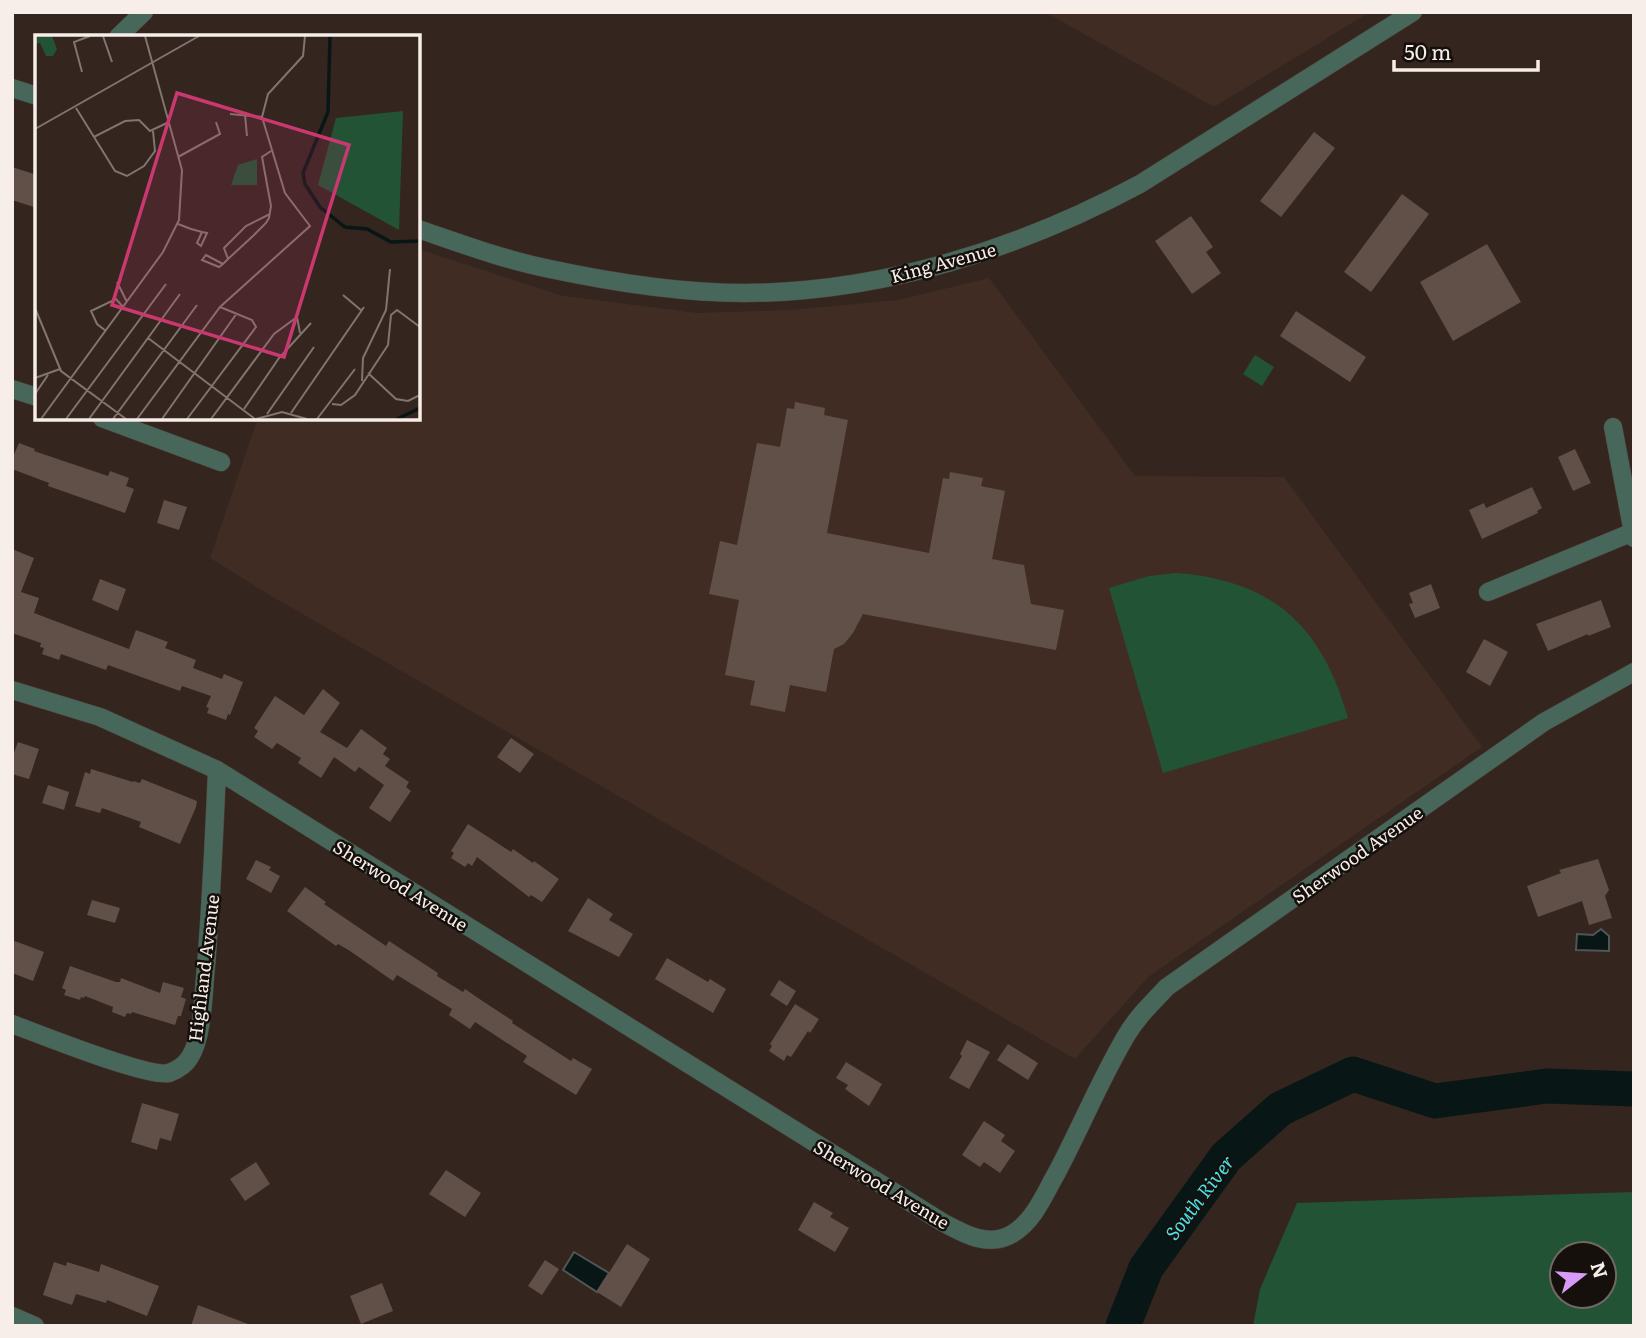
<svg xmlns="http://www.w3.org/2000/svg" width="1646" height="1338" font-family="Literata,serif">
  <rect width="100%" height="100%" fill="#34251f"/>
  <!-- built -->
  <path fill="#412c23" d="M 1045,12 L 1370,12 L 1214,107 Z
    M 418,249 L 563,296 L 697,313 L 791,310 L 898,300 L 989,278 L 1135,476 L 1284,477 L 1482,747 L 1148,977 L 1075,1059 L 273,597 L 210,558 L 258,418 L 418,418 Z"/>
  <!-- green -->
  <path fill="#235335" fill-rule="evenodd" d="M 1255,355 L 1274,367 L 1262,386 L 1243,374 Z
    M 1176,573 C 1273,580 1322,626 1348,718 L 1163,773 L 1109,588 L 1149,576 Z
    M 1634,1192 L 1634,1326 L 1253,1326 L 1260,1289 L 1297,1203 ZM 1562,1254 L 1604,1254 L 1604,1296 L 1562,1296 Z"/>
  <!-- water -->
  <path fill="#091616" stroke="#505655" stroke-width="2" d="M 1601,929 L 1609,936 L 1609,951 L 1576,950 L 1577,934 L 1593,935 Z
    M 574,1252 L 609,1273 L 597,1292 L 563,1270 Z"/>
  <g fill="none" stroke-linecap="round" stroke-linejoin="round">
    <!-- river -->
    <path stroke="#091616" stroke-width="35" d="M 1123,1326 L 1146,1268 L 1226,1157 L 1280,1109 L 1353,1074 L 1435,1101 L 1547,1086 L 1634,1089"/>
  </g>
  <!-- building -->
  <path fill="#605048" d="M 1314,132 L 1335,148 L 1281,217 L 1260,201 Z
    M 12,167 L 37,175 L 37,208 L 12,200 Z
    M 1402,194 L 1429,214 L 1371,292 L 1344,272 Z
    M 1191,216 L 1213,247 L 1206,252 L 1221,273 L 1192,294 L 1155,241 Z
    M 1487,244 L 1521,302 L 1453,341 L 1420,282 Z
    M 1296,311 L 1366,357 L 1350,382 L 1280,336 Z
    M 795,402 L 825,408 L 824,415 L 848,420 L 827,533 L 929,553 L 943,478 L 949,479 L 950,472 L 983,478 L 981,486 L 1005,491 L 992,559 L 1024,565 L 1031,604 L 1064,610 L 1056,650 L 863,614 L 853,633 L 844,644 L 834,649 L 826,692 L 790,685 L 785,712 L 750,705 L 755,681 L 725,675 L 739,600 L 709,594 L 720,541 L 737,545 L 757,443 L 780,447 L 787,408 L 794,409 Z
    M 19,443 L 35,449 L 34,451 L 108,476 L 110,471 L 129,478 L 126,486 L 134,489 L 125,513 L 48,486 L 49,483 L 12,469 L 12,459 Z
    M 1575,449 L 1591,483 L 1573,491 L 1558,457 Z
    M 1532,487 L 1542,508 L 1537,511 L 1538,513 L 1482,539 L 1469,510 L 1484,503 L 1486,508 Z
    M 164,500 L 187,507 L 179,530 L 157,523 Z
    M 12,549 L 34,558 L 21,592 L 39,598 L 34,613 L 129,649 L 136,630 L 168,642 L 165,648 L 196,660 L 193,668 L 222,679 L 224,674 L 243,682 L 230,715 L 228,714 L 226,720 L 207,713 L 209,708 L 206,707 L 211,696 L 182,686 L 180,691 L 108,665 L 106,670 L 61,654 L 59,660 L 42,654 L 44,648 L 40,647 L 41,643 L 12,633 Z
    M 100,579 L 126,589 L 118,611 L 92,600 Z
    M 1431,584 L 1440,608 L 1415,618 L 1409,604 L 1413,603 L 1409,593 Z
    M 1601,600 L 1611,627 L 1588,636 L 1588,634 L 1548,651 L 1536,624 Z
    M 1484,639 L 1508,652 L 1490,686 L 1466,672 Z
    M 323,689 L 340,703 L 320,732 L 347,748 L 361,729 L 387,748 L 383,754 L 390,759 L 385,766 L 409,782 L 406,787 L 411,791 L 390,822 L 369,808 L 384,785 L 359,767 L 355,772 L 334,757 L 321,778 L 298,763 L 301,758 L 277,743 L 272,749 L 254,737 L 258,731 L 254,728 L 275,696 L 304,715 Z
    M 511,738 L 534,754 L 520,773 L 497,757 Z
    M 18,742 L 39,749 L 29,779 L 12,774 L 12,758 Z
    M 91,769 L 133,782 L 133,781 L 140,783 L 142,779 L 197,801 L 196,807 L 180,844 L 139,827 L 141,822 L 102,808 L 100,813 L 75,806 L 85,772 L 90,774 Z
    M 48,785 L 69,792 L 64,810 L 42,803 Z
    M 468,824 L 511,852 L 513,849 L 533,863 L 534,861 L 559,879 L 542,902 L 531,895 L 529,897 L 477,857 L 472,866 L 468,863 L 465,867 L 451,858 L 454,853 L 451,851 Z
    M 1598,859 L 1609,890 L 1605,896 L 1612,918 L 1589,925 L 1582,901 L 1538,917 L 1527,886 L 1561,873 L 1559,870 Z
    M 256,860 L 271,867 L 269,870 L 280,876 L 271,893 L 246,879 Z
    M 305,887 L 326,902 L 324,904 L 386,946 L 389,941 L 438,973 L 437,976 L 463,992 L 465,989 L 481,1000 L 513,1021 L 512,1023 L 571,1061 L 573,1058 L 592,1069 L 576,1095 L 523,1062 L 527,1056 L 475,1022 L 470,1029 L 449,1015 L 452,1009 L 397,975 L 393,981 L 350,951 L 338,944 L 336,946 L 287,911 Z
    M 588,898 L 613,914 L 609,920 L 633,934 L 619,957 L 568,931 Z
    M 92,900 L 120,908 L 115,923 L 87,915 Z
    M 12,940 L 44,952 L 33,981 L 12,973 Z
    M 667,958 L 708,982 L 710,979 L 726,989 L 713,1013 L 655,979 Z
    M 70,966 L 116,982 L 120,982 L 121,978 L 160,993 L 163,982 L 184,988 L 181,997 L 186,999 L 181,1016 L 178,1016 L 175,1025 L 132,1012 L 131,1014 L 127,1013 L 125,1017 L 112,1012 L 113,1007 L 85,996 L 84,998 L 81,997 L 80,1000 L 64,995 L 66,990 L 62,988 Z
    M 779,980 L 796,991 L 787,1006 L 770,995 Z
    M 795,1004 L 819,1019 L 810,1033 L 808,1031 L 791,1057 L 787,1055 L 784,1061 L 769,1051 L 772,1046 L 770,1044 Z
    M 967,1040 L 990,1052 L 969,1089 L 949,1078 L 962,1056 L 960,1054 Z
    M 1008,1044 L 1038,1063 L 1028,1080 L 997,1060 Z
    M 846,1062 L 882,1084 L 869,1106 L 845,1089 L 848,1085 L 836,1078 Z
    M 142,1103 L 179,1114 L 171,1141 L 160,1138 L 157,1150 L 131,1142 Z
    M 984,1121 L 1005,1135 L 1001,1141 L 1015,1151 L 1000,1173 L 984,1162 L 980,1167 L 962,1155 Z
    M 256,1162 L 270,1184 L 245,1201 L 230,1179 Z
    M 446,1170 L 481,1193 L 465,1217 L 429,1194 Z
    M 814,1202 L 833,1213 L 830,1217 L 849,1228 L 835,1252 L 798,1230 Z
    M 627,1244 L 650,1259 L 621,1307 L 597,1292 Z
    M 545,1260 L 559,1269 L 542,1295 L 528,1286 Z
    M 54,1262 L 66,1266 L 67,1262 L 99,1272 L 101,1264 L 159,1286 L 147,1316 L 107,1300 L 106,1303 L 76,1294 L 72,1305 L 43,1295 Z
    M 382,1283 L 393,1311 L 361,1324 L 350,1296 Z
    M 198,1305 L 248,1324 L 248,1326 L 191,1326 Z"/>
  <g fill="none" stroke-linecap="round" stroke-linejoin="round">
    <!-- minor casing -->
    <g stroke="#4f413b" stroke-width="19">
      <path id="minor" d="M 118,37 L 144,12
        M 12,88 L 37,96
        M 418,229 C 462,244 505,260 550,269 C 611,282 683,293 745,293 C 883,292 1019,249 1140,184 L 1413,12
        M 12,389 L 37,397
        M 102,418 L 221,462
        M 1613,427 L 1634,538
        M 1488,592 L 1633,532
        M 12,690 L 100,717 L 217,770 L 942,1222 C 964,1234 988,1248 1012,1234 C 1034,1221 1044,1195 1056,1174 C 1080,1129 1100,1080 1126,1036 C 1137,1017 1152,1003 1167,987 L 1544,722 L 1634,672
        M 12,1024 C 39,1034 148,1078 169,1073 C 177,1070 186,1064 190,1057 C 202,1038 203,1000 205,978 C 211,909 214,840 217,770
        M 12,1316 L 35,1326"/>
    </g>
    <!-- minor -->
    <use href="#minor" stroke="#47675b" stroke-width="18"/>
  </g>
  <g text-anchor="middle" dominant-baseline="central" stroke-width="5" stroke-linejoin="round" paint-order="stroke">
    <!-- street labels -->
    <g font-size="18" fill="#f7ede9" stroke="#16100d">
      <text transform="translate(943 262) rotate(-15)">King Avenue</text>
      <text transform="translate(1357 854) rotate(-35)">Sherwood Avenue</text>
      <text transform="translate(401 885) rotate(32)">Sherwood Avenue</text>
      <text transform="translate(203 968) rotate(-83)">Highland Avenue</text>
      <text transform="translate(882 1184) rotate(31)">Sherwood Avenue</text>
    </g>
    <!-- water labels -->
    <g font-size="19" font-style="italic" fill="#49e2e7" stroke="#16100d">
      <text transform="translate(1199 1197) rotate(-53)">South River</text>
    </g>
  </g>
  <!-- overview -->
  <g transform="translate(35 35)">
    <rect width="385" height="385" fill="#34251f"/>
    <path d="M 0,1 L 17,1 L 22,14 L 18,21 L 11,21 L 5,8 L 0,9 ZM 368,76 L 368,77 L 364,195 L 283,150 L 301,83 ZM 222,124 L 222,150 L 196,150 L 203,130 Z" fill="#235335"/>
    <path fill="none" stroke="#091616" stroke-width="3.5" d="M 295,1 L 293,77 L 268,138 L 270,149 L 285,172 L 310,192 L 332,194 L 356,207 L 385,206M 362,384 L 385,373"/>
    <path fill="none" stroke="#827570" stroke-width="2" d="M 68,1 L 77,27M 47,37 L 39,7 L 55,1M 41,73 L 59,102 L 90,86 L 104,85 L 115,96 L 134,87M 195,79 L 227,82M 210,80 L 212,101M 0,94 L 164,1M 59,102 L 80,136 L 92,141 L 109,131 L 120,116 L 118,96M 143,122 L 185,99 L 181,87M 143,189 L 156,194 L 167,197 L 172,198 L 166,211 L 162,208 L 167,197M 193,224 L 189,213 L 211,191 L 235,179M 188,229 L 171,220 L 167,225 L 184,232 L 188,229 L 193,224 L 219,200 L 231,188 L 234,183 L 236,171 L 227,122 L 236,116M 82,247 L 92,267M 308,260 L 327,276M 0,273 L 26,336 L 91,384M 71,296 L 62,289 L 56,276 L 81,264 L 88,272M 113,303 L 220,384M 333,338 L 361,364 L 373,366 L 385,360M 0,343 L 25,334M 327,346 L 328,323 L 351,275 L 355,234M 0,359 L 13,340M 297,369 L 306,370 L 320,360 L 353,310 L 356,280 L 362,275 L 385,292M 209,374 L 244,323 L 276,288M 256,378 L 329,272M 232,379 L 279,312M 6,384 L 128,217 L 144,185 L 147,135 L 110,1M 31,384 L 131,249M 54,384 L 145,259M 78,384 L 162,270M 102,384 L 185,272 L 275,191 L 250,158 L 227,82 L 233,59 L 268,21 L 270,1M 127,384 L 202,278M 152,384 L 221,292 L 217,285 L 185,272M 176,384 L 239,299 L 262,282 L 265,298M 221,384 L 247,377 L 272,384M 282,384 L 320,334"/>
    <path fill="#ca3870" fill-opacity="0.15" stroke="#ca3870" stroke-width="3.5" d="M 142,58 L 314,110 L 249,322 L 77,270 Z"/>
    <rect width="385" height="385" fill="none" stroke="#f7ede9" stroke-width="3.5"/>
  </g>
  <!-- border -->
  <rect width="1646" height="1338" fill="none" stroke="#f7ede9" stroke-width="28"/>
  <!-- north arrow -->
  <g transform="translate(1583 1275) rotate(73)"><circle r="33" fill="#16100d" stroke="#706865" stroke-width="2"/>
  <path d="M0-5L12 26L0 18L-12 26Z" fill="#d99af7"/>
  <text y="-10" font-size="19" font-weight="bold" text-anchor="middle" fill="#f7ede9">N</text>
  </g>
  <!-- scale -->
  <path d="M1394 60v10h144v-10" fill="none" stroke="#f7ede9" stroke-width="3.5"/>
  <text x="1404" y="60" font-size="21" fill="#f7ede9" stroke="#16100d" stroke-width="5" paint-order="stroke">50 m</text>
</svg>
